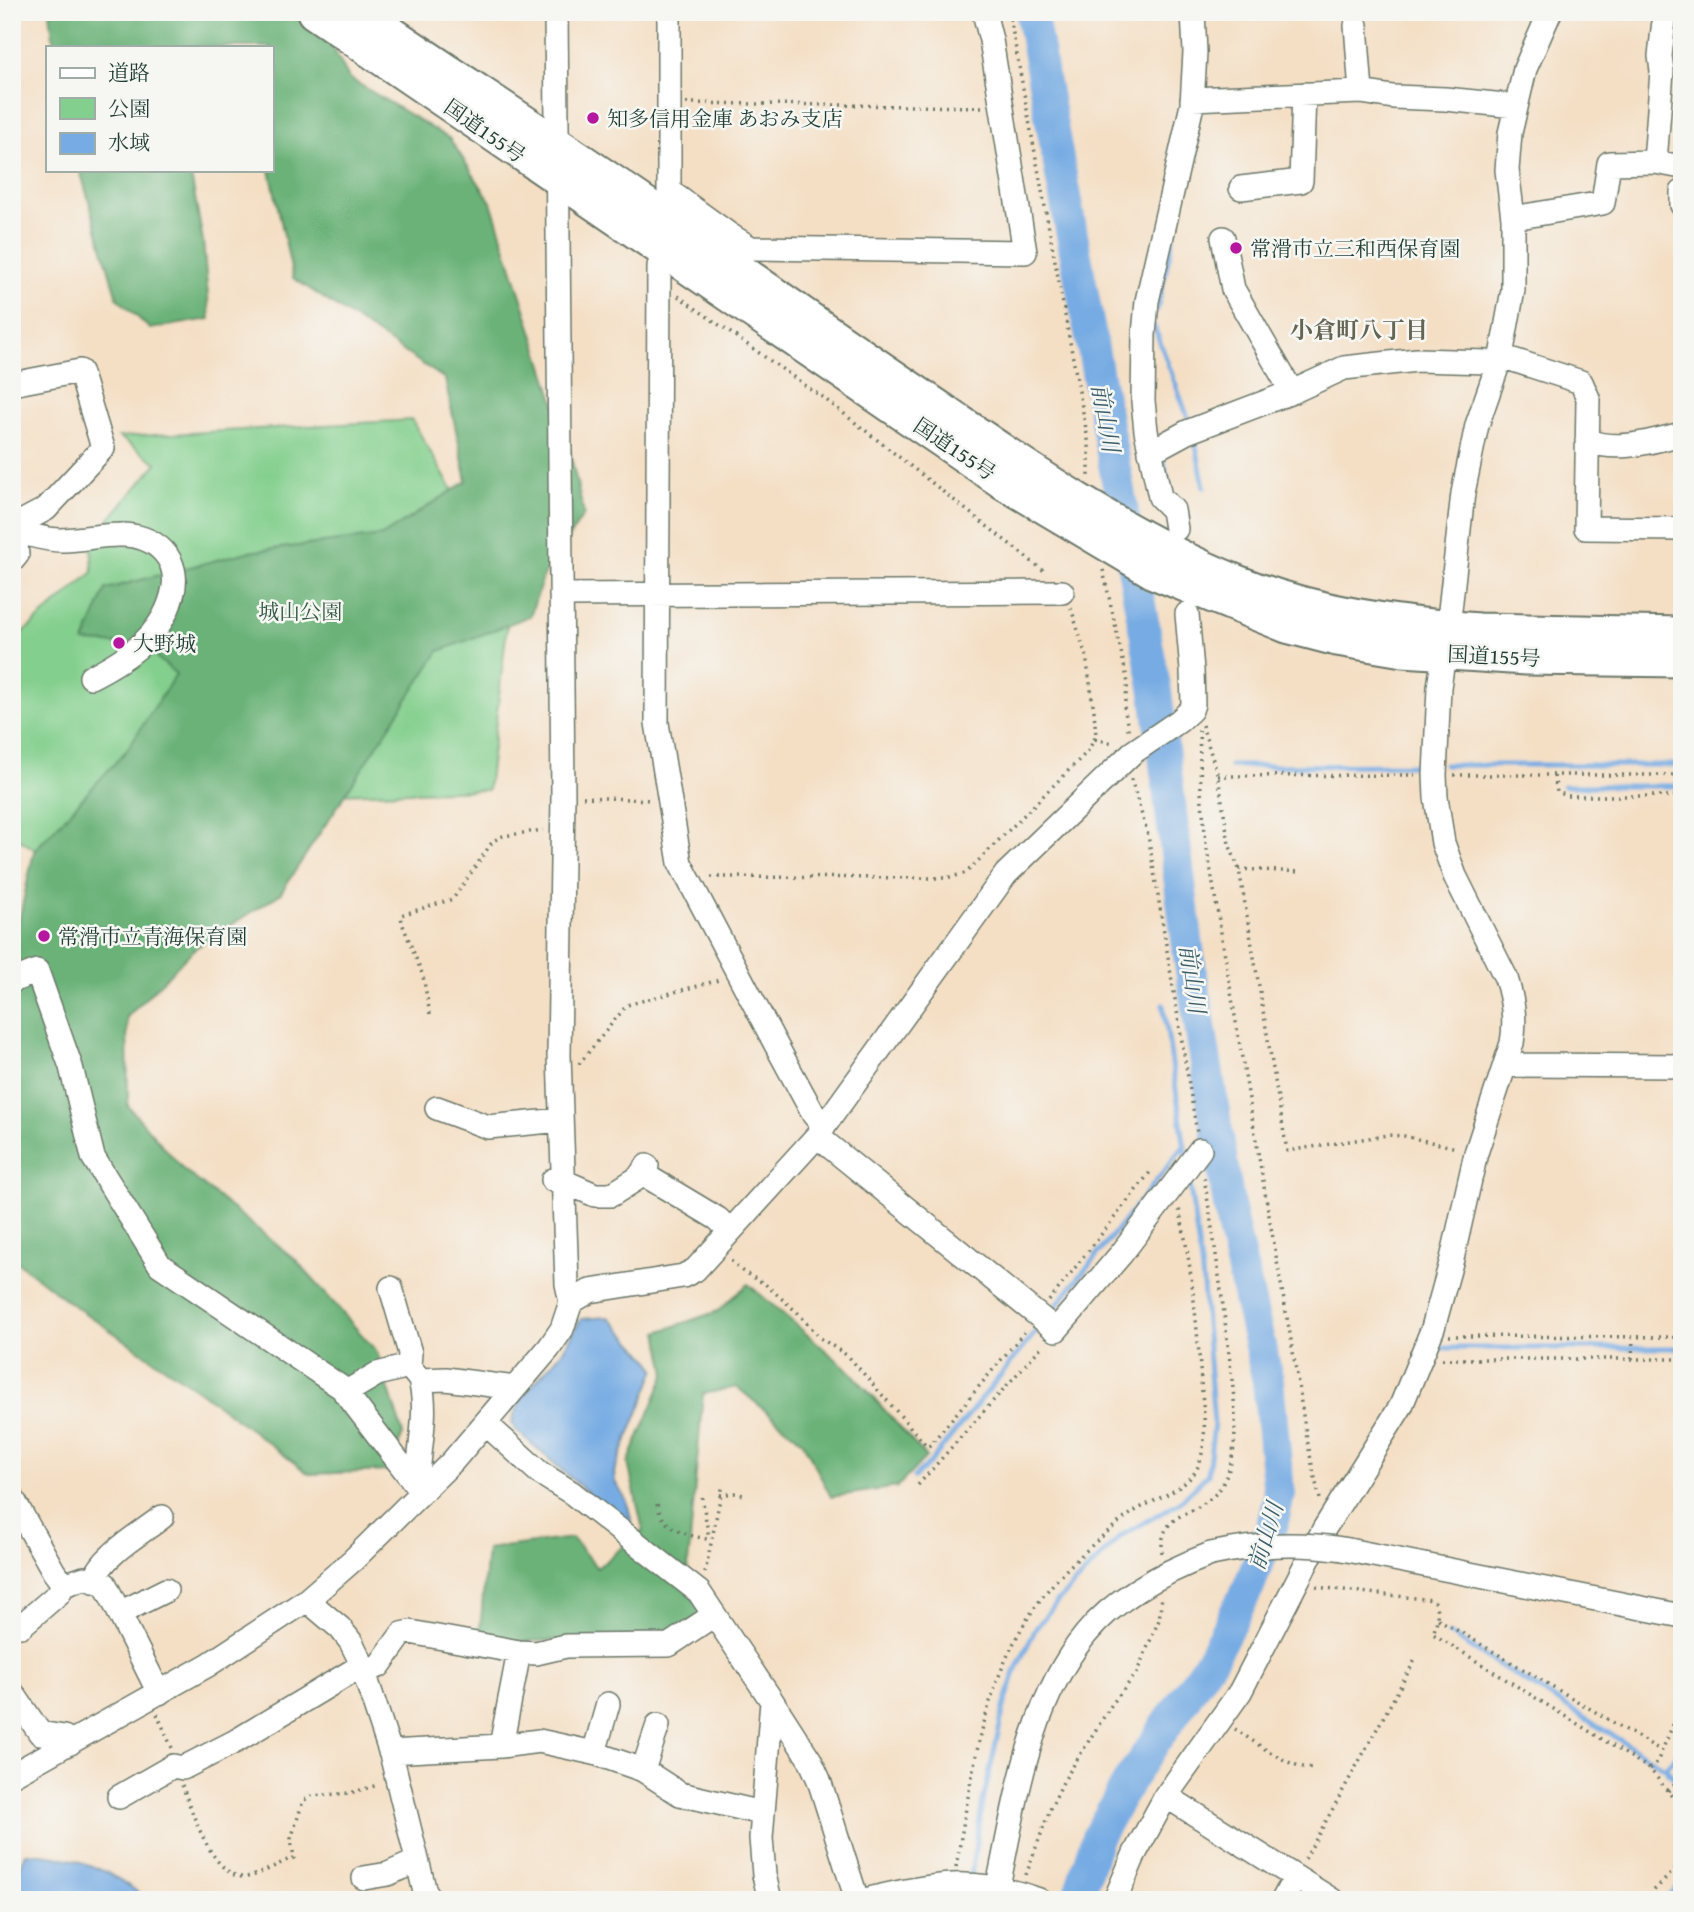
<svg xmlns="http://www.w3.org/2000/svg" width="1694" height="1912" font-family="'Gentium Book Plus','Noto Serif JP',serif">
  <rect width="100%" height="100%" fill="#f6f6f2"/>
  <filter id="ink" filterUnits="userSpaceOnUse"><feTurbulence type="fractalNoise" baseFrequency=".0143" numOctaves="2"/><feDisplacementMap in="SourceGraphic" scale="14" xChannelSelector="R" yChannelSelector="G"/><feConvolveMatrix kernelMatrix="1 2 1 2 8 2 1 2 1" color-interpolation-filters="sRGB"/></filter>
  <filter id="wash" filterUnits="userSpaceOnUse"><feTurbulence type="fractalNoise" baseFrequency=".00686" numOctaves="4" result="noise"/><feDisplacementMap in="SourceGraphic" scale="28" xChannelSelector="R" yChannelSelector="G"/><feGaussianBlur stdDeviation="1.57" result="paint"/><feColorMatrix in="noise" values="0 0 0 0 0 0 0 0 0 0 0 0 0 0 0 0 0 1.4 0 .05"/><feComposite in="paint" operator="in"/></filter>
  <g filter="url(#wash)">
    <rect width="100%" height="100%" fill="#f4dfc5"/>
    <!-- green -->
    <path fill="#83cf8d" stroke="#518660" stroke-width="2" d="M 412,420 L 511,592 L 488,790 L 252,796 L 61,866 L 12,835 L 12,642 L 93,572 L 91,541 L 157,463 L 119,437 Z"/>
    <!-- forest -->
    <path fill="#6ab278" stroke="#447856" stroke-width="2" d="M 50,12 L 306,12 L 322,27 L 349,78 L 450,139 L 491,202 L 568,444 L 584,514 L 543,577 L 530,616 L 439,651 L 280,894 L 194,949 L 127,1017 L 128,1106 L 183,1169 L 296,1260 L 377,1352 L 403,1434 L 388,1471 L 309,1474 L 201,1392 L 70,1303 L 12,1258 L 12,953 L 34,851 L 126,751 L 176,674 L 142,645 L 84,642 L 106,589 L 247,552 L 382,536 L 467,481 L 445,379 L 293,278 L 270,170 L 271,47 L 54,47 Z
      M 80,170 L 190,170 L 203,241 L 210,319 L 150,329 L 117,298 Z
      M 748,1284 L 851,1372 L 926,1457 L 897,1487 L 831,1497 L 803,1442 L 737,1387 L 703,1394 L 686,1587 L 703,1613 L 670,1636 L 479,1643 L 487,1549 L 572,1538 L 597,1568 L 643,1530 L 628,1463 L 666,1373 L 658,1332 L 718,1311 Z"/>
    <!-- water -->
    <path fill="#76abe3" stroke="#4a748c" stroke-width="2" d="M 609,1317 L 651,1362 L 656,1369 L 614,1472 L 615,1482 L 627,1502 L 632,1524 L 627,1527 L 516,1430 L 512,1423 C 519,1391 546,1374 564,1349 C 570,1339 575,1329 581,1319 Z
      M 26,1853 C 73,1855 112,1869 147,1900 L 14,1900 L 20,1867 Z"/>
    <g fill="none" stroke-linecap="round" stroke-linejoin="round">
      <!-- stream -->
      <path stroke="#76abe3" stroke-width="5" d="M 1157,310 L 1173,238
        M 1154,326 L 1191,426
        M 1194,435 L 1204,487
        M 1163,458 L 1171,496
        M 1445,765 L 1682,765
        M 1230,766 L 1425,765
        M 1564,786 L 1682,786
        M 1163,1004 L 1186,1155
        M 1048,1316 L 1185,1145
        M 1442,1348 L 1682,1348
        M 914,1477 L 928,1465 L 1042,1324
        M 1449,1634 L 1665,1768
        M 1682,1742 L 1674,1759 L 1665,1768 L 1682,1787
        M 970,1880 L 982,1806 L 1004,1707 L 1016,1669 L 1036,1628 L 1055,1604 L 1121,1536 L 1180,1502 L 1208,1474 L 1214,1423 L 1202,1272 L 1189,1179
        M 1664,1900 L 1682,1882"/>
      <!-- river -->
      <path stroke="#76abe3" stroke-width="32" d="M 1031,12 L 1156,692 L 1190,964 L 1232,1224 L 1268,1381 L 1279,1494 L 1272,1526 L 1249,1586 L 1212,1658 L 1130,1779 L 1097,1837 L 1077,1900"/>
    </g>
  </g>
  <g filter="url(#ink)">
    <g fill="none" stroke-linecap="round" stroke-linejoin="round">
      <!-- minor casing -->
      <g stroke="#6a7667" stroke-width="26">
        <path id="minor" d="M 669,12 L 669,191 L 730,235 L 721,247
          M 1665,12 L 1660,56 L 1662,71 L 1655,162 L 1682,167
          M 1356,25 L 1361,92
          M 1192,99 L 1361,92 L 1393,97 L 1445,99 L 1515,106
          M 1241,188 L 1301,181 L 1304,94
          M 1682,192 L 1682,205
          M 1513,218 L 1603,203 L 1609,163 L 1655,162
          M 730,235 L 751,248 L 1025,252 L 991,40 L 984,12
          M 1223,238 L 1233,289 L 1292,392
          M 667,251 L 659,266 L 657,723 L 680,863 L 775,1043 L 814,1115 L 824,1127
          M 1501,356 L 1581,382 L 1588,398 L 1586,528 L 1682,529
          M 12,384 L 80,371 L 103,448 L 46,509 L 12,527
          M 1587,441 C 1620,452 1649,442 1682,434
          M 1150,452 L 1187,432 L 1292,392 L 1344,368 L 1417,360 L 1488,362 L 1498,365
          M 1176,529 L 1173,510 L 1160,497 L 1146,431 L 1143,401 L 1144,335 L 1147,301 L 1192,105 L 1195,52 L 1193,12
          M 12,530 C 27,534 45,540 60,540 C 80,540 99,535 119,535 C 155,534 183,559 172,596 C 161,637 126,659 91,677
          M 12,538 L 16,545 L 17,555 L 12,561
          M 561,595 L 1062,592
          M 12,981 L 37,971 L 71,1067 L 93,1157 L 160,1265 L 342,1388 L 421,1491
          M 1506,1065 L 1682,1066
          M 437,1108 L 488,1127 L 561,1120
          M 817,1136 L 1056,1330 L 1122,1253 L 1200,1150
          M 643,1174 L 718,1219 L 730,1231
          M 553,1180 L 563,1181 L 595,1195 L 611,1195 L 638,1178 L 647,1166
          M 391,1288 L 410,1353 L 409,1366
          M 571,1302 L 590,1291 L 683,1276 L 695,1270 L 817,1136 L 1006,874 L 1132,753 L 1179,721 L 1191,710 L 1193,704 L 1192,670 L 1187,614
          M 345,1393 L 377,1374 L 409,1366 L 420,1380
          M 485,1423 L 540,1473 L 572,1493 L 699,1592 L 772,1701 L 761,1838 L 764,1875 L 770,1900
          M 414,1482 L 418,1475 C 420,1445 428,1409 420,1380 L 446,1379 L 515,1388
          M 12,1497 L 54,1572 L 64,1585 L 84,1578 L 105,1584 L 159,1693
          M 1343,1549 L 1682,1616
          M 94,1581 C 100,1556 142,1533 162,1517
          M 307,1600 L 340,1628 L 351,1642 L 360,1660 L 391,1754 L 425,1892 L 431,1900
          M 120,1613 L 166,1590
          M 12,1619 L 21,1626 L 58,1594 L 64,1585
          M 363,1671 L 379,1666 L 402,1634 L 410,1632 L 519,1652 L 536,1653 L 566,1646 L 669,1645 L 714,1615
          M 12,1692 L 40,1733 L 64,1737 L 70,1743
          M 772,1701 L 810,1760 L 819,1780 L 857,1900
          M 608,1704 L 594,1753 L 643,1770 L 680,1794 L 762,1813
          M 501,1746 L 519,1652
          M 390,1752 L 501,1746 L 539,1741 L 594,1753
          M 643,1770 L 658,1725
          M 12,1775 L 208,1665 L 307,1600 L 353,1560 L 452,1462 L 549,1348 L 562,1329 L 571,1302 L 567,1284 L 559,1055 L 563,796 L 556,12
          M 1166,1796 L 1332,1900
          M 119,1797 L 173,1766 L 183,1768 L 236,1741 L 361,1666
          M 364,1878 L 388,1874 L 417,1861
          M 865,1900 C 930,1884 975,1876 1039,1900
          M 995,1900 C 1015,1810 1026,1707 1086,1634 C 1117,1596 1166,1571 1211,1554
          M 1115,1900 L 1135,1853 L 1166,1796 L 1240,1692 L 1324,1529 L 1401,1406 L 1433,1328 L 1452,1259 L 1476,1153 L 1512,1043 C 1516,1020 1513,1001 1506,978 L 1455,876 L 1443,843 L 1436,797 L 1435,775 L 1439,687 L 1448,628 L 1463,493 L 1477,425 L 1501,356 L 1513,290 L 1513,218 L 1507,170 L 1510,133 L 1525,69 L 1550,12
          M 1283,1900 L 1295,1877"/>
      </g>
      <!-- highway casing -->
      <g stroke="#6a7667" stroke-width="37">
        <path id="highway" d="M 314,12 L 1003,482 L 1156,573 L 1287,626 L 1337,639 L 1403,650 L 1526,658 L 1682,660
          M 360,12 C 480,94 603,172 721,257 C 792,307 863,357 935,405 C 1032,472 1128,538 1237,582 C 1309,612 1403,625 1479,630 L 1682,634"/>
      </g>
      <!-- path -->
      <path stroke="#6a7667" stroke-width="3.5" stroke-dasharray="2 5" stroke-linecap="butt" d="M 1009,12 L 1089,445 L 1089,479
        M 686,103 L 983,107
        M 678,296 L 829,402 L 1044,571
        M 1103,570 L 1128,683 L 1124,706 L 1129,734
        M 1202,725 L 1218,776 L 1229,844 L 1239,869 L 1287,1151 L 1387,1135 L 1404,1136 L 1457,1148
        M 1199,730 L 1201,792 L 1206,842 C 1232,999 1258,1155 1286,1312 C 1298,1374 1304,1438 1320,1499
        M 1095,739 L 1113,743
        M 1454,775 L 1682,775
        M 1218,776 L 1415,775
        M 1554,776 L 1557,792 L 1568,796 L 1682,796
        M 1131,779 L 1148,835 L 1197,1133
        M 583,797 L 652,800
        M 1239,869 L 1301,872
        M 711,877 L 946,878 L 963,874 L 970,869 L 1088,751 L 1096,736 L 1094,711 L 1086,656 L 1071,608
        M 430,1014 L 423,976 L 402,923 L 401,915 L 453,899 L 493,841 L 503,836 L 543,830
        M 579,1064 L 627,1005 L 719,980
        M 731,1261 L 742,1271 L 765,1284 L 798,1313 L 820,1338 L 848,1356 L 927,1446 L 930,1445 L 1027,1329
        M 1049,1301 L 1151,1171
        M 1449,1336 L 1682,1337
        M 1442,1359 L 1682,1359
        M 1632,1359 L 1633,1338
        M 918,1485 L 1043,1345
        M 720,1495 L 734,1493 L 744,1495
        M 702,1497 L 709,1538
        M 657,1504 C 663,1532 689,1535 711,1540
        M 1162,1553 C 1160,1513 1188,1518 1211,1498 C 1220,1491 1227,1477 1230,1466 C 1240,1431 1233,1390 1229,1354 C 1222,1295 1214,1237 1204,1178
        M 705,1573 L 723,1484
        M 1316,1587 L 1433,1600 C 1440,1612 1437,1622 1433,1634 L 1650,1769 L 1682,1809
        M 1438,1619 L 1660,1750
        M 157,1714 L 172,1748
        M 1235,1729 C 1252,1740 1294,1772 1313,1767
        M 1650,1769 L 1657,1762 L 1682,1704
        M 182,1785 C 192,1810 211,1875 243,1877 C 257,1878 279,1862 294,1858 L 291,1839 L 303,1801 L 311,1796 L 350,1793 L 378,1785
        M 1668,1791 L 1682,1778
        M 1305,1859 L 1415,1660
        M 956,1867 C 975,1758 986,1648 1070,1566 C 1090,1547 1112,1526 1135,1511 C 1157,1497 1192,1489 1200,1461 C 1208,1436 1203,1407 1201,1382 C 1197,1324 1192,1266 1179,1209
        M 1026,1875 L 1049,1812 L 1063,1782 L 1112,1704 L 1136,1674 L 1159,1620 L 1162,1596
        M 1644,1900 L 1682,1863"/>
      <!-- minor -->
      <use href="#minor" stroke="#fff" stroke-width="23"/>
      <!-- highway -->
      <use href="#highway" stroke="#fff" stroke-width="33"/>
      <!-- minor-bridge casing -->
      <g stroke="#6a7667" stroke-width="26" stroke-linecap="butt">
        <path id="minor-bridge" d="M 1211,1554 C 1256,1544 1297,1542 1343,1549"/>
      </g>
      <!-- minor-bridge -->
      <use href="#minor-bridge" stroke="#fff" stroke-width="23"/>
    </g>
  </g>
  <!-- markers -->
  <g fill="#b5179e" stroke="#f6f6f2" stroke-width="2.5">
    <circle cx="593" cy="118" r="7"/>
    <circle cx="1236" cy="248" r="7"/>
    <circle cx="119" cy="643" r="7"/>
    <circle cx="44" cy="936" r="7"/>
  </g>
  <g text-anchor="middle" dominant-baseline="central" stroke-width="5" stroke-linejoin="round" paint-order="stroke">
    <!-- poi labels -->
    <g font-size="21" fill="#1f3d34" stroke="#f6f6f2" text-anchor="start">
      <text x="607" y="118">知多信用金庫 あおみ支店</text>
      <text x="1250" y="248">常滑市立三和西保育園</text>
      <text x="133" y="643">大野城</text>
      <text x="58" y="936">常滑市立青海保育園</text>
    </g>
    <!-- street labels -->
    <g font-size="21" fill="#1f3d34" stroke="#f6f6f2">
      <text transform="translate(485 131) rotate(35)">国道155号</text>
      <text transform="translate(955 449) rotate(34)">国道155号</text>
      <text transform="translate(1494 656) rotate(3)">国道155号</text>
    </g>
    <!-- park labels -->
    <g font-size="21" fill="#335a46" stroke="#f6f6f2">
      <text x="300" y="611">城山公園</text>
    </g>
    <!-- neighbourhood labels -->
    <g font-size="23" font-weight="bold" fill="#646552" stroke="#f6f6f2">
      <text x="1359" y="329">小倉町八丁目</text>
    </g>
    <!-- water labels -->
    <g font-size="23" font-style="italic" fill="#395e69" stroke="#f6f6f2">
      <text transform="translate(1106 418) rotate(80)">前山川</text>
      <text transform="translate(1193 979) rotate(82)">前山川</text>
      <text transform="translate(1265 1536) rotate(-73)">前山川</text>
    </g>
  </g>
  <!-- margin -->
  <rect width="1694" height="1912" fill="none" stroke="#f6f6f2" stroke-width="42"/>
  <!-- legend -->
  <rect x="46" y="46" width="228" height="126" fill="#f6f6f2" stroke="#a0aca6" stroke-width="2"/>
  <rect x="60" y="68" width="35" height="10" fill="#ffffff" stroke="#a0aca6" stroke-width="2"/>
  <text x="108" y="80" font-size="21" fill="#1f3d34">道路</text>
  <rect x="60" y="98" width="35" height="21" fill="#83cf8d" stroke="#a0aca6" stroke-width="2"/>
  <text x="108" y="116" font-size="21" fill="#1f3d34">公園</text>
  <rect x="60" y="133" width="35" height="21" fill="#76abe3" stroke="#a0aca6" stroke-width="2"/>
  <text x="108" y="150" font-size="21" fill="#1f3d34">水域</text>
</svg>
